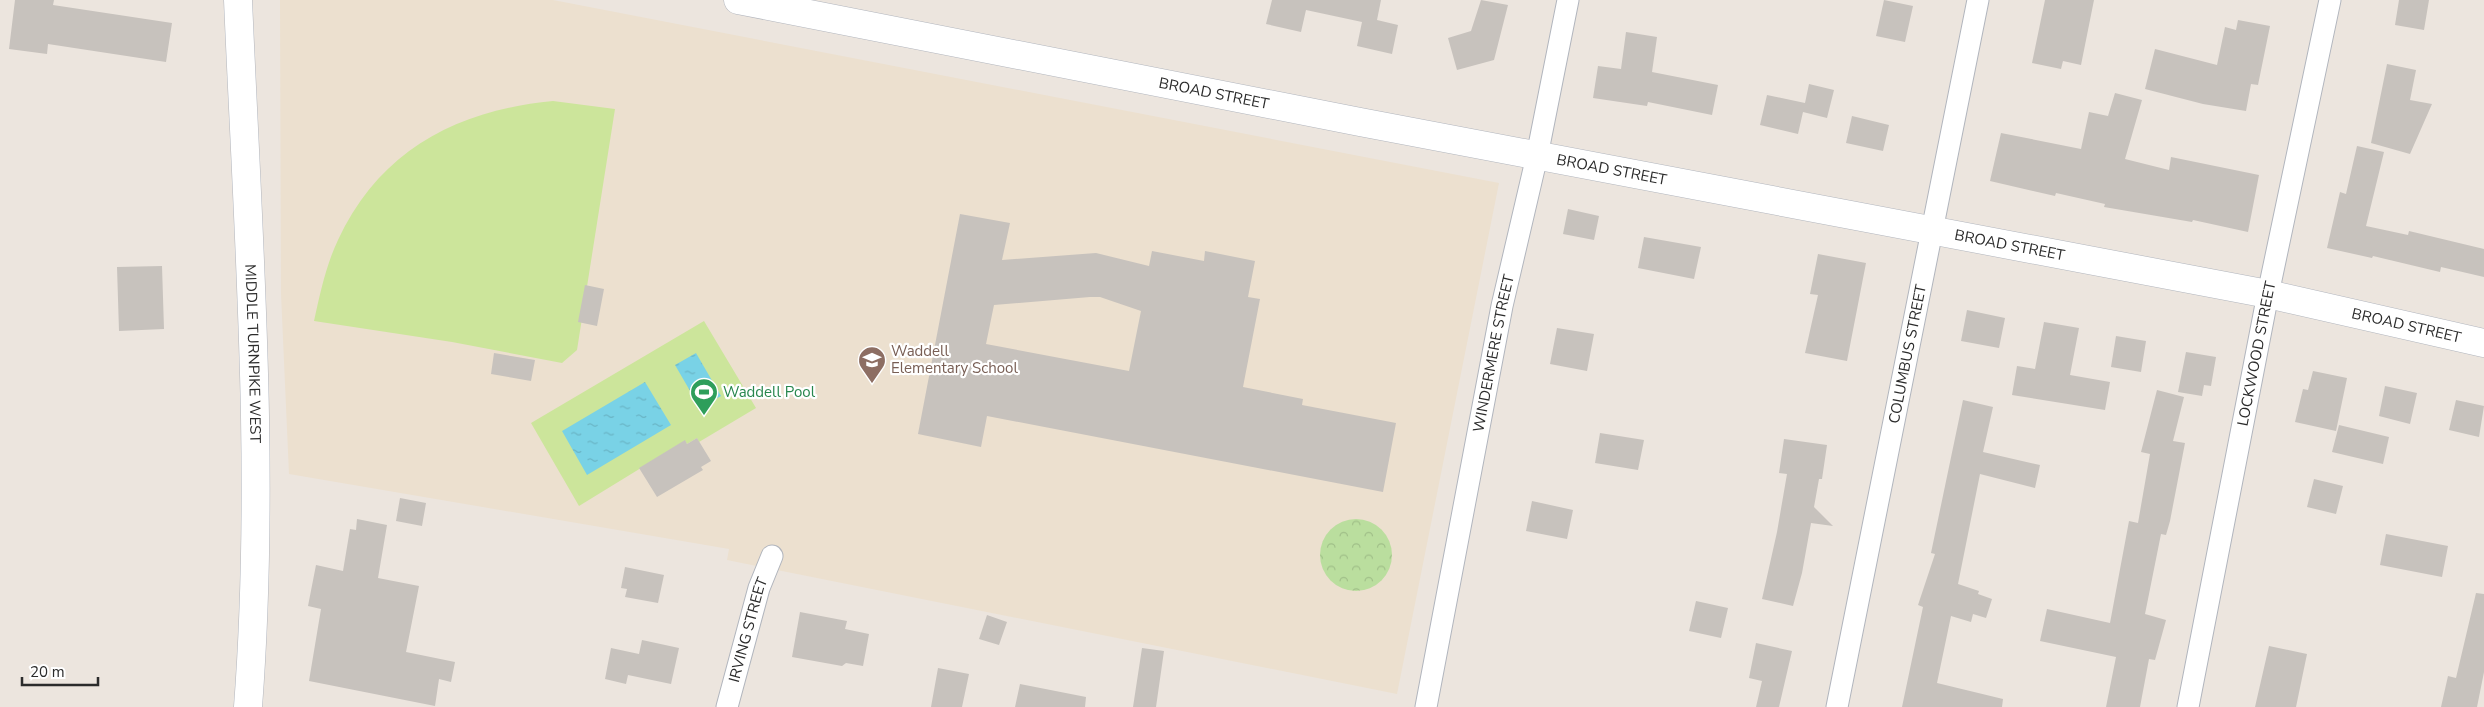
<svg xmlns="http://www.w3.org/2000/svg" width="2484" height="707" font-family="'Nunito Sans',sans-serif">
  <defs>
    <pattern id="park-crowns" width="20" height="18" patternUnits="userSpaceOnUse" patternTransform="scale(1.25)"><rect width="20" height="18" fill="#bade9e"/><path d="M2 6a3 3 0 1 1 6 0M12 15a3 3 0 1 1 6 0" fill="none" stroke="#a0bf88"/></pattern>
    <pattern id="water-ripples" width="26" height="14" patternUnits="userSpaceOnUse" patternTransform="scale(1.25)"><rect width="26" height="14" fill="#79d2e6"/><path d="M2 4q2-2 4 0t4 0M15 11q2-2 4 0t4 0" fill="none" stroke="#69b4c5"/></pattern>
  </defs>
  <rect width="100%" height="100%" fill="#ece5de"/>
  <!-- education -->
  <path fill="#ece0cf" d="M 280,0 L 553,0 L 1499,183 L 1397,694 L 727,560 L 729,549 L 289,474 L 281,294 Z"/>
  <!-- park -->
  <path fill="url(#park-crowns)" d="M1320 555a36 36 0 1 1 72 0a36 36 0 1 1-72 0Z"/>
  <!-- pitch -->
  <path fill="#cce59b" d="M 553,101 L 615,109 L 577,350 L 562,363 L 452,342 L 314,321 C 320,294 326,265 338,240 C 380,150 457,110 553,101 Z
    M 704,321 L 756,408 L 699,442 L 697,438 L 687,444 L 685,441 L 579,506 L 531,423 Z"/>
  <!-- water -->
  <path fill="url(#water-ripples)" d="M 696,353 L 721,396 L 700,408 L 675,365 Z
    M 645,382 L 671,425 L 587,475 L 562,431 Z"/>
  <!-- building -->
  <path fill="#c7c2bd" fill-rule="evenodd" d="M 15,0 L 54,0 L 53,5 L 172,23 L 166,62 L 48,44 L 47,54 L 9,49 Z
    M 1272,0 L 1381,0 L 1377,20 L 1398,25 L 1392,54 L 1357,46 L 1362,22 L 1306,10 L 1301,32 L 1266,24 Z
    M 1481,0 L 1508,5 L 1494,60 L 1457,70 L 1448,38 L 1471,31 Z
    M 1884,0 L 1913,6 L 1905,42 L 1876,36 Z
    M 2045,0 L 2094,0 L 2081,65 L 2063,61 L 2061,69 L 2032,63 Z
    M 2399,0 L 2429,0 L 2424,30 L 2395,25 Z
    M 2238,20 L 2270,26 L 2258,85 L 2251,84 L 2246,111 L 2203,104 L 2145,89 L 2155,49 L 2217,65 L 2225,27 L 2236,30 Z
    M 1626,32 L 1657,37 L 1652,72 L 1718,85 L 1712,115 L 1648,102 L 1647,106 L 1593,98 L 1598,66 L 1621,69 Z
    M 2387,64 L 2416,70 L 2410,100 L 2432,104 L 2410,154 L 2371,143 Z
    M 1809,84 L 1834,90 L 1827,118 L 1803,112 L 1798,134 L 1760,125 L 1767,95 L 1805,103 Z
    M 2115,93 L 2142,100 L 2125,159 L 2169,170 L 2171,157 L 2259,175 L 2248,232 L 2193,220 L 2192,222 L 2104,207 L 2105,204 L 2056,193 L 2055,196 L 1990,181 L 2001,133 L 2081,149 L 2089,112 L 2108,116 Z
    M 1852,116 L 1889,125 L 1883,151 L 1846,143 Z
    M 2357,146 L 2384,152 L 2366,226 L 2408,235 L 2409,231 L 2484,249 L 2484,277 L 2441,267 L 2440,272 L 2373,256 L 2372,258 L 2327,248 L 2340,192 L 2346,194 Z
    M 1568,209 L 1599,216 L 1594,240 L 1563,234 Z
    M 960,214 L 1010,223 L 1002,260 L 1096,253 L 1149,266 L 1152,251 L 1204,261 L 1205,251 L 1255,261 L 1248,297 L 1260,299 L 1243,387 L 1303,399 L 1302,405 L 1396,423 L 1383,492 L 987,416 L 981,447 L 918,434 ZM 1090,297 L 1100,297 L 1141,311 L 1129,371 L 986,344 L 994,305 Z
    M 1644,237 L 1701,247 L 1694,279 L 1638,268 Z
    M 1818,254 L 1866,263 L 1847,361 L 1805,353 L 1818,295 L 1810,294 Z
    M 162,266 L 164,329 L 119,331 L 117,267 Z
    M 585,285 L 604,289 L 597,326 L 578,322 Z
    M 1967,310 L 2005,318 L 1999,348 L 1961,341 Z
    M 2044,322 L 2079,328 L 2070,375 L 2110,382 L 2105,410 L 2012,395 L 2017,366 L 2035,369 Z
    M 1557,328 L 1594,334 L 1587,371 L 1550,364 Z
    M 2116,336 L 2146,341 L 2141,372 L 2111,367 Z
    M 2186,352 L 2216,357 L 2211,386 L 2204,385 L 2202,396 L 2178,392 Z
    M 494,353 L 535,360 L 531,381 L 491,374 Z
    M 2313,371 L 2347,378 L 2336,431 L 2295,422 L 2303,389 L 2308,390 Z
    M 2385,386 L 2417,393 L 2410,424 L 2379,416 Z
    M 2157,390 L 2184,397 L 2173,441 L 2185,443 L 2170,521 L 2166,535 L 2161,534 L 2145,614 L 2166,620 L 2155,660 L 2149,659 L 2140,707 L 2106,707 L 2116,657 L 2040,641 L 2047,609 L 2110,623 L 2129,521 L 2138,523 L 2150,454 L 2141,452 Z
    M 1963,400 L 1993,407 L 1983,452 L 2040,465 L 2035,488 L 1980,474 L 1958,584 L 1979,591 L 1978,594 L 1992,599 L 1986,618 L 1973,614 L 1971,622 L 1951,616 L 1937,683 L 2003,699 L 2002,707 L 1902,707 L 1923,607 L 1918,605 L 1935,554 L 1931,553 Z
    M 2456,400 L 2484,406 L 2479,437 L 2449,430 Z
    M 2339,425 L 2389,437 L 2383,464 L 2332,452 Z
    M 1600,433 L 1644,440 L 1638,470 L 1595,463 Z
    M 697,438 L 711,461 L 701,467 L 703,470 L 657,497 L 639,468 L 685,440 L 687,444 Z
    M 1784,439 L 1827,445 L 1822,479 L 1819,479 L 1814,507 L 1833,526 L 1811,523 L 1802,573 L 1793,606 L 1762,599 L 1777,532 L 1787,474 L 1779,473 Z
    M 2314,479 L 2343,486 L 2336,514 L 2307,507 Z
    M 400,498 L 426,503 L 422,526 L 396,521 Z
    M 1532,501 L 1573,510 L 1567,539 L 1526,531 Z
    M 357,519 L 387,525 L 378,578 L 419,586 L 406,652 L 455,662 L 451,682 L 439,679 L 435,706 L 309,681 L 321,609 L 308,606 L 316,565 L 343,571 L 350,529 L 356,530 Z
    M 2386,534 L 2448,546 L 2442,577 L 2380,565 Z
    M 625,567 L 664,575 L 658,603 L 625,597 L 627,589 L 621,588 Z
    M 2476,593 L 2484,594 L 2484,672 L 2477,707 L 2441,707 L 2448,676 L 2456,678 Z
    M 1696,601 L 1728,608 L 1721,638 L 1689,631 Z
    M 800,612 L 847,621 L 845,629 L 869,634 L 863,666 L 846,663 L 842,666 L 792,657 Z
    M 987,615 L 1007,622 L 999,645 L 979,639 Z
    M 642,640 L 679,648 L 671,684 L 628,675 L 626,684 L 605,679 L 611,648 L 639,654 Z
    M 1756,643 L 1792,651 L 1779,707 L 1756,707 L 1762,681 L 1749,678 Z
    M 2269,646 L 2307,654 L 2296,707 L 2255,707 Z
    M 1142,648 L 1164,651 L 1156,707 L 1133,707 Z
    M 938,668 L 969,674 L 962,707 L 931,707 Z
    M 1020,684 L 1086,697 L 1085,707 L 1015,707 Z"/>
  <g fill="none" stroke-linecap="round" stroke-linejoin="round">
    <!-- street casing -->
    <g stroke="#b1b5bd" stroke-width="23">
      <g id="street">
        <path id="s1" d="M 727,707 L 759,588 L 772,556"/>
        <path id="s2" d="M 1426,707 L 1502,306 L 1537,156 L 1568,0"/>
        <path id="s3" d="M 1837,707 L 1978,0"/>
        <path id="s4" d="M 2188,707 L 2268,294 L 2330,0"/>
      </g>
    </g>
    <!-- secondary casing -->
    <g stroke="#b1b5bd" stroke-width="29">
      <g id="secondary">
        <path id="s5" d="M 238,0 C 248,235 266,472 248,707"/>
        <path id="s6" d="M 738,0 L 1360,122 L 2268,294 L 2484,343"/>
      </g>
    </g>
    <!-- street -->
    <use href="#street" stroke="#fff" stroke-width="21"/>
    <!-- secondary -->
    <use href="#secondary" stroke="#fff" stroke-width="28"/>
  </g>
  <!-- icons -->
  <defs>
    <g id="school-pin" transform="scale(1.4375)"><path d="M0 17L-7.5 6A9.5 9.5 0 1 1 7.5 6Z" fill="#8d6e63" stroke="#fff"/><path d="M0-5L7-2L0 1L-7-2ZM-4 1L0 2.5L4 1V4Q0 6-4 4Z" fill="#fff"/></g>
    <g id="stadium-pin" transform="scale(1.4375)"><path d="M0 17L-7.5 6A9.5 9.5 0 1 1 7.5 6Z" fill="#2e9e5b" stroke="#fff"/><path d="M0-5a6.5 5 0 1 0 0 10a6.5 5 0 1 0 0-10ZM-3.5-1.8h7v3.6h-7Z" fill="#fff"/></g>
  </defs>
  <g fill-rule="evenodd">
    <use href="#school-pin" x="872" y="360"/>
    <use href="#stadium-pin" x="704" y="392"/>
  </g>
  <g text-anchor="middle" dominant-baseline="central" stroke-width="4.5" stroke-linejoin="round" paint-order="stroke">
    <!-- street labels -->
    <g font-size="15" fill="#2b2b2b" stroke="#fff">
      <text stroke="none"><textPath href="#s6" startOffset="485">BROAD STREET</textPath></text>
      <text stroke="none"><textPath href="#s6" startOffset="890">BROAD STREET</textPath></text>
      <text stroke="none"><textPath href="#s6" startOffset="1295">BROAD STREET</textPath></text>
      <text stroke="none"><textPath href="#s6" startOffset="1700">BROAD STREET</textPath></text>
      <text stroke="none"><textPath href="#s5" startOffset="354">MIDDLE TURNPIKE WEST</textPath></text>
      <text stroke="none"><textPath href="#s2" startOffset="360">WINDERMERE STREET</textPath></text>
      <text stroke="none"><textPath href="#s4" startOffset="360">LOCKWOOD STREET</textPath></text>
      <text stroke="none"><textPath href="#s3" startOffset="360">COLUMBUS STREET</textPath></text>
      <text stroke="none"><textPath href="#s1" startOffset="80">IRVING STREET</textPath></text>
    </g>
    <!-- education labels -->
    <g font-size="15" fill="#785e54" stroke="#fff" text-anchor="start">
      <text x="891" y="351">Waddell<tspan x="891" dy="17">Elementary School</tspan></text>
    </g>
    <!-- leisure labels -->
    <g font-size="15" fill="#27864d" stroke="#fff" text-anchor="start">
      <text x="723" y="392">Waddell Pool</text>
    </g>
  </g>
  <!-- scale -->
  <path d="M22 677v8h76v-8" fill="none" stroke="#2b2b2b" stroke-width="2.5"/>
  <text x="30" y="677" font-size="15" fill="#2b2b2b" stroke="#ffffff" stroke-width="4" paint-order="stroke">20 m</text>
</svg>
